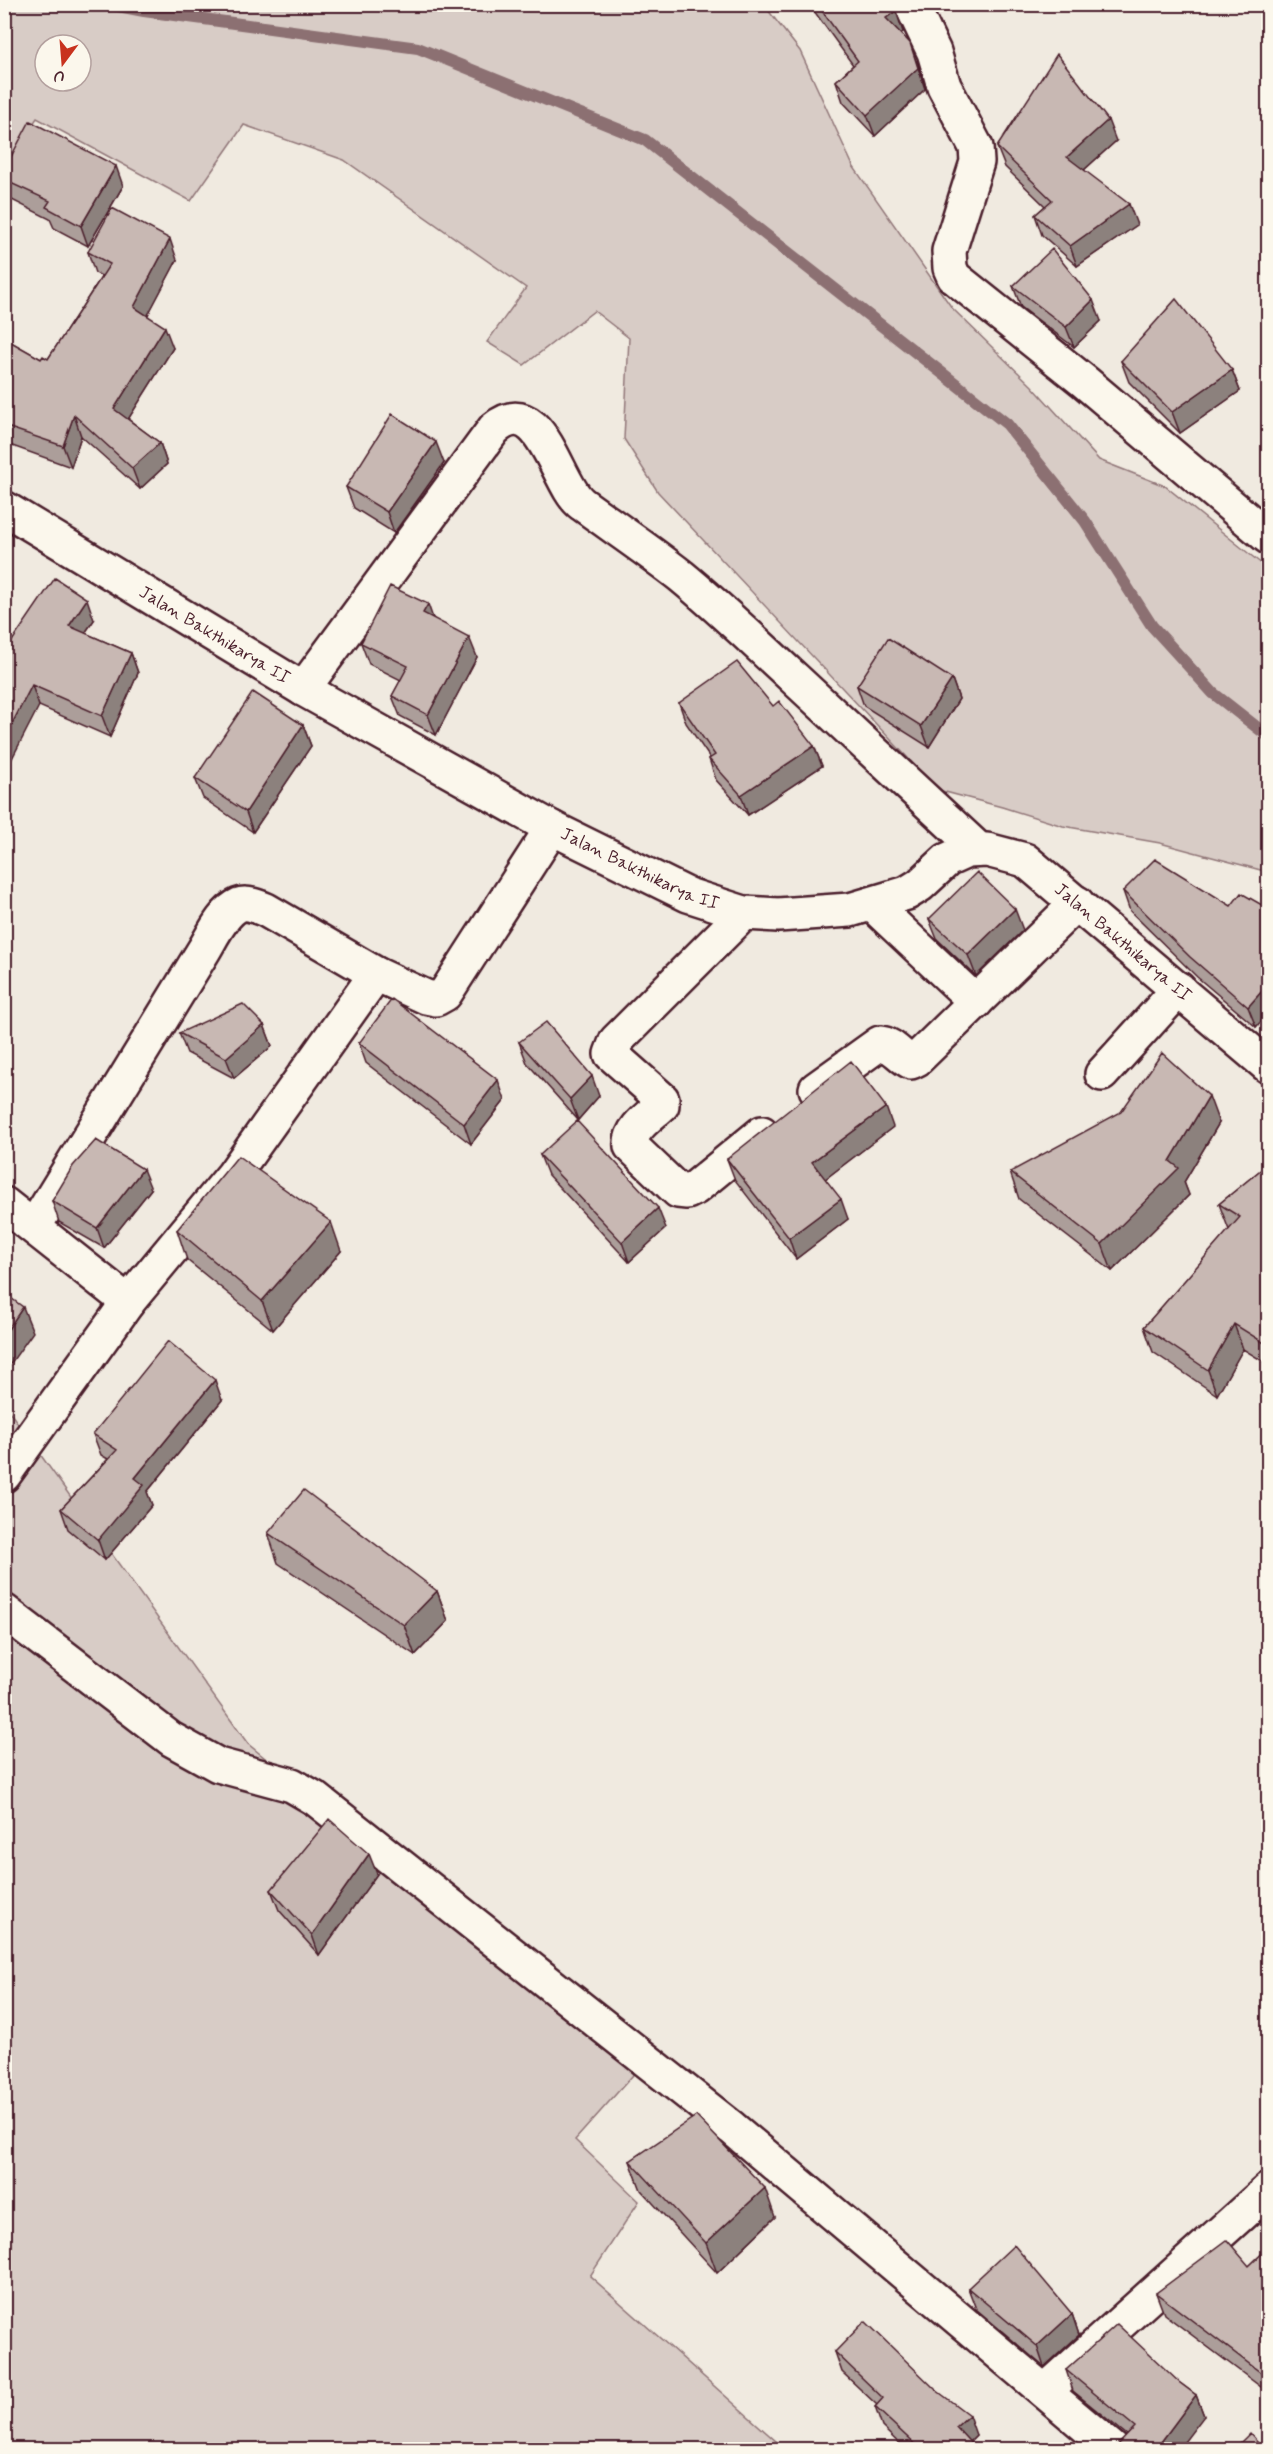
<svg xmlns="http://www.w3.org/2000/svg" width="1273" height="2454" font-family="Mynerve,sans-serif">
  <rect width="100%" height="100%" fill="#f0eae0"/>
  <filter id="ink" filterUnits="userSpaceOnUse"><feTurbulence type="fractalNoise" baseFrequency=".0167" numOctaves="2"/><feDisplacementMap in="SourceGraphic" scale="12" xChannelSelector="R" yChannelSelector="G"/><feConvolveMatrix kernelMatrix="1 2 1 2 8 2 1 2 1" color-interpolation-filters="sRGB"/></filter>
  <g filter="url(#ink)">
    <!-- green -->
    <path fill="#d8ccc6" stroke="#917678" stroke-width="1.5" fill-rule="evenodd" d="M 5,5 L 764,5 L 800,51 L 853,166 L 952,308 L 1032,386 L 1099,460 L 1165,486 L 1268,569 L 1268,872 L 1160,843 L 1063,826 L 1002,807 L 938,790 L 658,492 L 624,439 L 629,338 L 594,311 L 524,365 L 487,342 L 526,288 L 344,160 L 244,125 L 191,201 L 37,118 L 5,165 ZM 45,45 L 81,45 L 81,81 L 45,81 Z
      M 4,1404 L 248,1744 L 641,2066 L 575,2140 L 639,2201 L 590,2276 L 785,2449 L 5,2449 Z"/>
    <g fill="none" stroke-linecap="round" stroke-linejoin="round">
      <!-- stream -->
      <path stroke="#8c6f72" stroke-width="12" d="M 108,4 L 144,11 L 418,48 L 645,140 L 1007,424 L 1085,521 L 1152,626 L 1213,693 L 1268,736"/>
      <!-- minor casing -->
      <g stroke="#4a1f2b" stroke-width="38">
        <g id="minor">
          <path d="M 911,4 L 934,52 L 944,86 L 976,147 L 977,162 L 949,251 L 950,268 L 954,277 L 1085,382 L 1268,537"/>
          <path id="s1" d="M 4,508 L 303,689 L 552,828 L 688,895 L 744,913 L 778,915 L 850,910 L 907,893 L 920,885 L 947,860 L 967,851 L 987,850 L 1025,860 L 1268,1066"/>
          <path d="M 303,689 L 494,429 C 541,388 557,487 582,504 C 615,528 649,551 681,576 C 720,608 758,645 795,679 C 856,736 917,792 978,849"/>
          <path d="M 872,904 L 976,1002"/>
          <path d="M 744,913 L 616,1041 L 611,1054 L 662,1099 L 662,1105 C 650,1116 629,1129 631,1146 L 678,1191 L 687,1192 L 695,1188 L 762,1133"/>
          <path d="M 1102,1074 L 1179,989"/>
          <path d="M 816,1089 L 880,1043 C 893,1044 900,1057 911,1062 L 917,1059 L 1077,903"/>
          <path d="M 4,1204 L 128,1302"/>
          <path d="M 34,1227 L 204,950 C 212,937 223,912 239,905 C 247,902 259,907 266,910 L 376,974 L 426,997 L 436,999 L 445,994 L 552,828"/>
          <path d="M 4,1475 L 128,1302 L 233,1175 L 376,974"/>
          <path d="M 4,1611 L 171,1739 L 218,1765 L 292,1785 L 316,1799 L 732,2128 L 1114,2450"/>
          <path d="M 1045,2391 L 1268,2190"/>
        </g>
      </g>
      <!-- minor -->
      <use href="#minor" stroke="#fbf7ec" stroke-width="33"/>
    </g>
    <!-- wall -->
    <path fill="#ac9e9a" stroke="#4a1f2b" stroke-width="1.5" d="M 809,4 L 893,4 L 903,32 L 901,33 L 918,64 L 925,89 L 875,136 L 843,102 L 836,81 L 853,65 Z
      M 1116,141 L 1084,170 L 1137,225 L 1077,266 L 1042,235 L 1035,215 L 1045,206 L 1005,167 L 997,147 Z
      M 4,170 L 123,186 L 88,246 L 54,228 L 50,219 L 8,198 L 4,189 Z
      M 88,252 L 177,260 L 147,316 L 173,348 L 128,419 L 160,443 L 167,464 L 140,489 L 81,436 L 71,467 L 4,443 L 4,338 L 41,359 L 48,359 L 102,276 L 95,273 Z
      M 1013,286 L 1101,321 L 1074,347 L 1021,307 Z
      M 1121,361 L 1232,370 L 1240,391 L 1180,433 L 1129,382 Z
      M 444,463 L 394,533 L 354,508 L 346,487 Z
      M 433,618 L 477,657 L 436,735 L 400,716 L 392,696 L 401,680 L 369,664 L 361,643 Z
      M 94,620 L 85,633 L 131,653 L 138,673 L 110,737 L 39,706 L 8,647 Z
      M 952,679 L 959,699 L 929,747 L 864,706 L 857,686 Z
      M 679,703 L 814,746 L 822,766 L 748,815 L 716,780 L 709,759 L 710,758 L 686,723 Z
      M 303,725 L 311,746 L 253,832 L 203,798 L 195,778 Z
      M 1123,891 L 1231,906 L 1269,909 L 1269,1012 L 1256,1027 L 1197,977 L 1130,911 Z
      M 929,919 L 1023,930 L 976,976 L 937,939 Z
      M 264,1025 L 272,1046 L 234,1078 L 187,1053 L 179,1033 Z
      M 519,1042 L 599,1096 L 578,1120 L 527,1063 Z
      M 359,1043 L 505,1100 L 471,1144 L 366,1063 Z
      M 1219,1123 L 1184,1182 L 1189,1195 L 1112,1271 L 1019,1199 L 1010,1172 Z
      M 893,1127 L 825,1179 L 848,1219 L 796,1259 L 735,1180 L 727,1159 Z
      M 540,1155 L 666,1228 L 629,1262 L 548,1175 Z
      M 1269,1163 L 1269,1365 L 1243,1349 L 1217,1395 L 1153,1352 L 1144,1327 L 1229,1230 L 1219,1204 Z
      M 151,1189 L 104,1248 L 59,1222 L 52,1201 Z
      M 177,1230 L 341,1251 L 273,1330 L 187,1260 Z
      M 222,1400 L 147,1492 L 152,1505 L 105,1560 L 68,1529 L 61,1509 L 108,1459 L 101,1455 L 93,1434 Z
      M 268,1533 L 437,1591 L 448,1621 L 415,1655 L 278,1563 Z
      M 377,1874 L 319,1955 L 279,1910 L 271,1890 Z
      M 630,2161 L 775,2217 L 717,2273 L 641,2190 Z
      M 1269,2247 L 1269,2393 L 1164,2314 L 1156,2293 L 1249,2266 Z
      M 968,2288 L 1072,2314 L 1079,2335 L 1044,2367 L 976,2309 Z
      M 835,2352 L 976,2435 L 969,2442 L 977,2450 L 906,2450 L 882,2427 L 875,2407 L 877,2405 L 842,2372 Z
      M 1066,2370 L 1180,2383 L 1196,2395 L 1204,2416 L 1127,2435 L 1073,2391 Z"/>
    <!-- shaded-wall -->
    <path fill="#8c817d" stroke="#4a1f2b" stroke-width="1.5" d="M 896,11 L 903,32 L 894,39 L 886,18 Z
      M 910,43 L 925,89 L 875,136 L 867,115 Z
      M 1108,120 L 1116,141 L 1075,178 L 1067,157 Z
      M 116,166 L 123,186 L 88,246 L 81,226 Z
      M 1129,204 L 1137,225 L 1077,266 L 1070,246 Z
      M 170,239 L 177,260 L 141,328 L 134,307 Z
      M 1093,300 L 1101,321 L 1074,347 L 1066,327 Z
      M 165,327 L 173,348 L 122,429 L 114,409 Z
      M 1232,370 L 1240,391 L 1180,433 L 1172,412 Z
      M 74,415 L 81,436 L 71,467 L 63,446 Z
      M 436,442 L 444,463 L 394,533 L 387,512 Z
      M 160,443 L 167,464 L 140,489 L 132,468 Z
      M 87,599 L 94,620 L 76,646 L 69,626 Z
      M 428,604 L 435,624 L 423,613 Z
      M 469,637 L 477,657 L 436,735 L 428,715 Z
      M 131,653 L 138,673 L 110,737 L 102,716 Z
      M 952,679 L 959,699 L 929,747 L 921,726 Z
      M 32,685 L 39,706 L 4,774 L 4,739 Z
      M 303,725 L 311,746 L 253,832 L 246,812 Z
      M 814,746 L 822,766 L 748,815 L 741,795 Z
      M 1015,909 L 1023,930 L 976,976 L 968,955 Z
      M 1269,983 L 1269,1012 L 1256,1027 L 1248,1007 Z
      M 264,1025 L 272,1046 L 234,1078 L 226,1058 Z
      M 592,1076 L 599,1096 L 578,1120 L 570,1099 Z
      M 498,1080 L 505,1100 L 471,1144 L 464,1124 Z
      M 1209,1096 L 1219,1123 L 1184,1182 L 1189,1195 L 1112,1271 L 1102,1244 L 1170,1161 Z
      M 886,1107 L 893,1127 L 820,1183 L 812,1162 Z
      M 143,1169 L 151,1189 L 104,1248 L 97,1228 Z
      M 841,1199 L 848,1219 L 796,1259 L 789,1238 Z
      M 658,1208 L 666,1228 L 629,1262 L 622,1242 Z
      M 331,1222 L 341,1251 L 273,1330 L 262,1301 Z
      M 4,1223 L 8,1232 L 4,1236 Z
      M 23,1307 L 33,1332 L 4,1373 L 4,1335 Z
      M 1234,1324 L 1243,1349 L 1217,1395 L 1208,1370 Z
      M 215,1380 L 222,1400 L 147,1492 L 152,1505 L 105,1560 L 98,1540 L 135,1478 Z
      M 437,1591 L 448,1621 L 415,1655 L 404,1625 Z
      M 369,1854 L 377,1874 L 319,1955 L 312,1935 Z
      M 765,2188 L 775,2217 L 717,2273 L 706,2243 Z
      M 1072,2314 L 1079,2335 L 1044,2367 L 1037,2346 Z
      M 1269,2371 L 1269,2387 L 1264,2375 Z
      M 1196,2395 L 1204,2416 L 1178,2450 L 1155,2450 Z
      M 969,2415 L 976,2435 L 963,2448 L 956,2427 Z"/>
    <!-- building -->
    <path fill="#c8b8b3" stroke="#4a1f2b" stroke-width="1.5" d="M 817,4 L 893,4 L 896,11 L 886,18 L 910,43 L 918,68 L 867,115 L 836,81 L 858,61 Z
      M 1057,54 L 1108,120 L 1067,157 L 1129,204 L 1070,246 L 1035,215 L 1052,200 L 997,147 Z
      M 30,121 L 116,166 L 81,226 L 46,207 L 50,201 L 4,180 L 4,170 Z
      M 112,208 L 170,239 L 134,307 L 165,327 L 114,409 L 160,443 L 132,468 L 74,415 L 63,446 L 4,426 L 4,338 L 41,359 L 43,356 L 48,359 L 110,264 L 88,252 Z
      M 1052,249 L 1093,300 L 1066,327 L 1013,286 Z
      M 1176,299 L 1232,370 L 1172,412 L 1121,361 Z
      M 392,414 L 436,442 L 387,512 L 346,487 Z
      M 55,578 L 87,599 L 69,626 L 131,653 L 102,716 L 32,685 L 4,739 L 4,645 L 8,647 Z
      M 390,586 L 428,604 L 423,613 L 469,637 L 428,715 L 392,696 L 408,666 L 361,643 Z
      M 888,638 L 952,679 L 921,726 L 857,686 Z
      M 737,662 L 773,706 L 779,701 L 814,746 L 741,795 L 709,759 L 715,755 L 679,703 Z
      M 253,692 L 303,725 L 246,812 L 195,778 Z
      M 1155,859 L 1231,906 L 1241,893 L 1269,909 L 1269,983 L 1248,1007 L 1190,957 L 1123,891 Z
      M 977,872 L 1015,909 L 968,955 L 929,919 Z
      M 392,999 L 498,1080 L 464,1124 L 359,1043 Z
      M 243,1004 L 264,1025 L 226,1058 L 179,1033 Z
      M 546,1022 L 592,1076 L 570,1099 L 519,1042 Z
      M 1162,1053 L 1209,1096 L 1170,1161 L 1179,1168 L 1102,1244 L 1010,1172 L 1121,1112 Z
      M 851,1061 L 886,1107 L 812,1162 L 841,1199 L 789,1238 L 727,1159 Z
      M 577,1121 L 658,1208 L 622,1242 L 540,1155 Z
      M 96,1140 L 143,1169 L 97,1228 L 52,1201 L 73,1166 Z
      M 238,1156 L 331,1222 L 262,1301 L 177,1230 Z
      M 1269,1163 L 1269,1346 L 1234,1324 L 1208,1370 L 1144,1327 L 1240,1217 L 1219,1204 Z
      M 4,1293 L 23,1307 L 4,1335 Z
      M 168,1341 L 215,1380 L 135,1478 L 144,1485 L 98,1540 L 61,1509 L 117,1450 L 93,1434 Z
      M 304,1490 L 437,1591 L 404,1625 L 268,1533 Z
      M 329,1819 L 369,1854 L 312,1935 L 271,1890 Z
      M 696,2116 L 765,2188 L 706,2243 L 630,2161 Z
      M 1227,2240 L 1249,2266 L 1269,2247 L 1269,2371 L 1264,2375 L 1156,2293 Z
      M 1014,2245 L 1072,2314 L 1037,2346 L 968,2288 Z
      M 865,2321 L 936,2390 L 969,2415 L 956,2427 L 977,2450 L 921,2450 L 875,2407 L 883,2398 L 835,2352 Z
      M 1117,2324 L 1180,2383 L 1196,2395 L 1155,2450 L 1113,2450 L 1135,2427 L 1066,2370 Z
      M 1250,2433 L 1265,2450 L 1233,2450 Z"/>
  </g>
  <g text-anchor="middle" dominant-baseline="central" stroke-width="4.5" stroke-linejoin="round" paint-order="stroke">
    <!-- street labels -->
    <g font-size="18" fill="#4a1f2b" stroke="#fbf7ec">
      <text stroke="none"><textPath href="#s1" startOffset="246">Jalan Bakthikarya II</textPath></text>
      <text stroke="none"><textPath href="#s1" startOffset="732">Jalan Bakthikarya II</textPath></text>
      <text stroke="none"><textPath href="#s1" startOffset="1272">Jalan Bakthikarya II</textPath></text>
    </g>
  </g>
  <!-- margin -->
  <rect width="1273" height="2454" fill="none" stroke="#fbf7ec" stroke-width="24"/>
  <rect x="12" y="12" width="1249" height="2430" fill="none" stroke="#4a1f2b" stroke-width="2" filter="url(#ink)"/>
  <!-- north arrow -->
  <g transform="translate(63 63) rotate(196)"><circle r="28" fill="#fbf7ec" stroke="#b4a19f" stroke-width="1.5"/>
  <path d="M0-4.5L10 22L0 15L-10 22Z" fill="#c8321e"/>
  <text y="-9" font-size="16" font-weight="bold" text-anchor="middle" fill="#4a1f2b">U</text>
  </g>
</svg>
